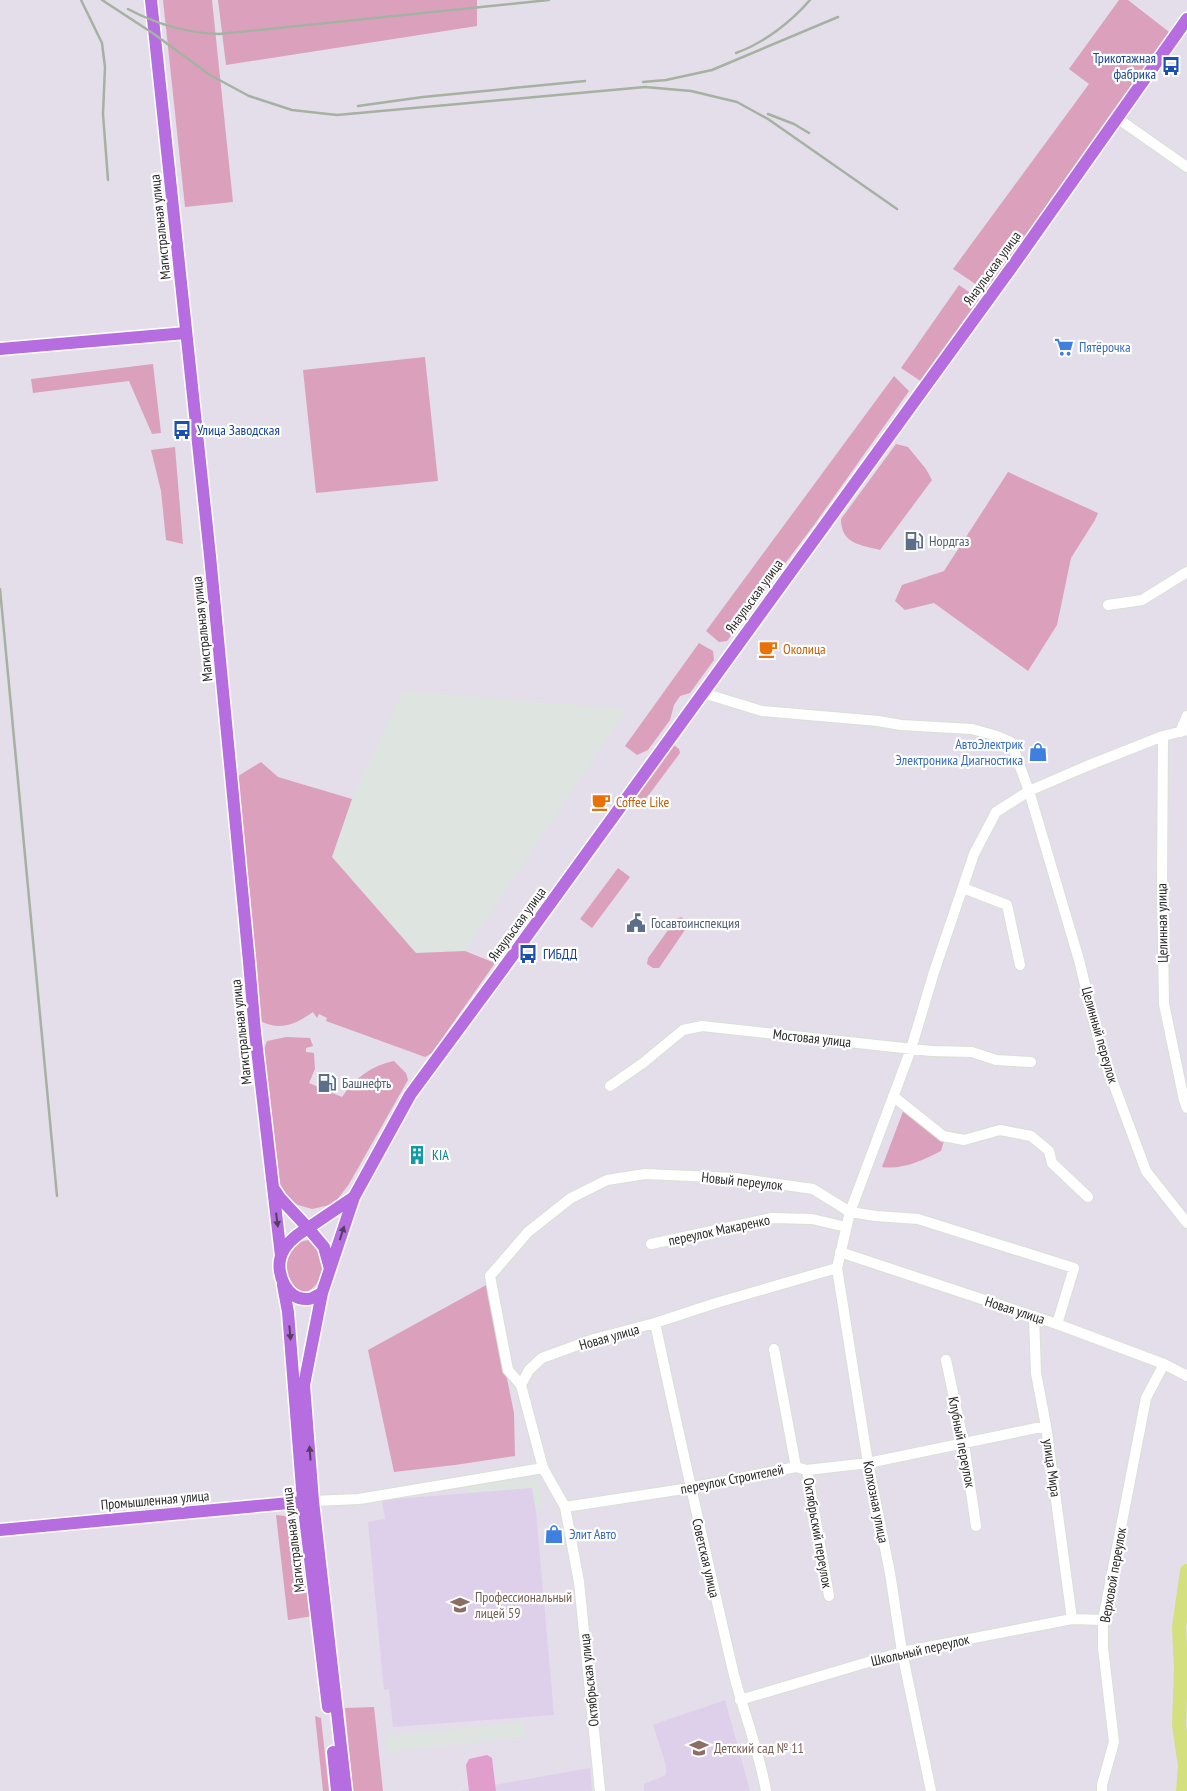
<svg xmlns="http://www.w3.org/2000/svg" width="1187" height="1791" font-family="'PT Sans Narrow',sans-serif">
  <rect width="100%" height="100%" fill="#e3deea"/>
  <!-- industrial -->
  <path fill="#dee4df" d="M 404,691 L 627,709 L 465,951 L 416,953 L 332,857 L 352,799 L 392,713 Z
    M 539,1478 L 542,1508 L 535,1509 L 532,1487 L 468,1494 L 467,1486 Z
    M 523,1722 L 524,1737 L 388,1752 L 386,1736 Z"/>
  <!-- education -->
  <path fill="#decfea" d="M 532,1488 L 536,1512 L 554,1715 L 393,1727 L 389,1689 L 384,1690 L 368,1522 L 385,1519 L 382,1500 Z
    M 725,1700 L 750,1791 L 644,1791 L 644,1784 L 666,1775 L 666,1765 L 653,1725 Z
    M 590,1768 L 592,1791 L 461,1791 Z"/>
  <!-- green -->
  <path fill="#dba1bc" d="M 163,0 L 212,0 L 233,202 L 185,207 Z
    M 218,0 L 477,0 L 477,26 L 226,65 Z
    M 1119,0 L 1128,0 L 1173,35 L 986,291 L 953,269 L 1089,84 L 1069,69 Z
    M 959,285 L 982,301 L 925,384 L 901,368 Z
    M 425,357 L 438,481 L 316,493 L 303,370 Z
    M 153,364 L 161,433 L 152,434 L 129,381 L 33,393 L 31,379 Z
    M 894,376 L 909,391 L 814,525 L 727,641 L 719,642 L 706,631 Z
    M 896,444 L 908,447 L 926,469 L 932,480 L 880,550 C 861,545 841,544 841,519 Z
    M 175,447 L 183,544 L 166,540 L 161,491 L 151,450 Z
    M 1008,472 L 1098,513 L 1095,520 L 1071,558 L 1057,625 L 1028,671 L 934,603 L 905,610 L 895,601 L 902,585 L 944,571 Z
    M 699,643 L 713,651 L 714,660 L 690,693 L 680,696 L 674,705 L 670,720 L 648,750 L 637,755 L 625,746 Z
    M 674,745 L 679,749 L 680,753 L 648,796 L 632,808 L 629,806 Z
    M 261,762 L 278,777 L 352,799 L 332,857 L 416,953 L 465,951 L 495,963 L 432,1053 L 425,1057 L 326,1021 L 327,1018 L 319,1014 L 317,1018 L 313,1012 C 294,1025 281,1031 260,1021 L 235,778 Z
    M 618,868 L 630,877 L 592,928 L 580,919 Z
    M 681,917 L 687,922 L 687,927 L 659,968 L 653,968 L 647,964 L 648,958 L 676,919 Z
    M 286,1037 L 310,1038 L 313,1046 L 306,1048 L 306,1052 L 314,1053 L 315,1069 L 309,1083 L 342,1097 C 355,1078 372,1065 394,1061 L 406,1073 L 408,1080 L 349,1184 L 334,1204 L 312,1209 L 298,1205 L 286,1198 L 277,1184 L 264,1049 L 267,1041 Z
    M 904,1109 L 944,1141 L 941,1151 C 923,1160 903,1170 882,1167 Z
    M 309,1240 C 347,1265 298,1320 287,1277 C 284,1262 288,1253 298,1242 Z
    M 488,1284 L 514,1413 L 515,1456 L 455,1465 L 394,1472 L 368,1350 Z
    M 276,1515 L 294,1517 L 304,1537 L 313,1616 L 288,1620 Z
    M 374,1707 L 383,1791 L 353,1791 L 345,1708 Z
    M 315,1716 L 321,1718 L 329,1791 L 323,1791 Z"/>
  <!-- pitch -->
  <path fill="#e19ecd" d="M 487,1755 L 492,1758 L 496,1791 L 469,1791 L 466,1765 L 469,1759 Z"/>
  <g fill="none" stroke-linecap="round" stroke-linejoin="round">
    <!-- river -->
    <path stroke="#d3e07d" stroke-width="14" d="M 1183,1791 L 1185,1766 L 1179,1725 L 1181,1669 L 1179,1627 L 1187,1571"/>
    <!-- minor casing -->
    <g stroke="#d8e1d3" stroke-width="12">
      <path id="minor" d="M 1117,118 L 1187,167
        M 1108,605 L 1142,600 L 1187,572
        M 703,693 L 762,711 L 878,721 L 901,725 L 972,729 L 997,736 L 1011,742 L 1029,791 L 1079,960 L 1101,1050 L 1146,1171 L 1187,1223
        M 1180,732 L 1187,716
        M 1163,736 L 1162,886 L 1164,1004 L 1184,1100 L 1187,1108
        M 963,888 L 1007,905 L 1020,965
        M 610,1086 L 643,1063 L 683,1030 L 702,1026 L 931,1051 L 972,1052 L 996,1060 L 1031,1062
        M 893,1096 L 943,1136 L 964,1140 L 1000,1130 L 1031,1136 L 1049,1151 L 1052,1163 L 1088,1197
        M 651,1244 L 772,1218 L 812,1219 L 846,1227
        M 840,1252 L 1057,1324 L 1164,1364 L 1187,1376
        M 1034,1316 L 1036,1373 L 1046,1426 L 1072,1619
        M 655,1323 C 680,1440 706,1555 733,1671 C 743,1711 759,1750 766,1791
        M 774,1349 L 796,1467
        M 946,1360 L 964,1444 L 976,1526
        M 521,1385 L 508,1370 L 490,1276 L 528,1232 L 571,1198 L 607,1180 L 645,1174 L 736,1178 L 813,1189 L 850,1212 L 876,1216 L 918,1219 L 1074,1268 L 1057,1324
        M 807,1470 L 829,1596
        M 313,1501 L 359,1499 L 543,1468
        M 565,1507 L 690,1488 L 796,1467 L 807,1470 L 868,1463 L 1046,1426
        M 740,1700 L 902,1652 L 1072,1619 L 1103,1620
        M 600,1791 L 579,1582 L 565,1507 L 543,1468 L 521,1385 L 529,1370 L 542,1358 L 594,1339 L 655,1323 L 716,1303 L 837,1268
        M 931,1791 L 902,1652 L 890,1573 L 868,1463 L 837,1268 L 850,1212 L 911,1049 L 934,972 L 974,854 L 996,812 L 1029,791 L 1087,766 L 1163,736 L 1187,730
        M 1102,1791 L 1102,1785 L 1114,1742 L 1103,1648 L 1103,1620 L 1146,1398 L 1164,1364"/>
    </g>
    <!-- major casing -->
    <g stroke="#fff" stroke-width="15">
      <path id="major" d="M 151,0 L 210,556 L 249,962 L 255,1032 L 281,1256
        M 0,349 L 186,333
        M 274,1189 L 280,1198 L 308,1228 L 354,1197
        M 283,1285 L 288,1312 L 303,1501 L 328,1707
        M 322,1293 C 317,1295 313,1299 308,1299 C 287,1301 275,1273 281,1256 C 285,1243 298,1234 308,1228 L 324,1247 L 330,1269
        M 0,1530 L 311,1501
        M 333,1752 L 337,1791
        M 346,1791 L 313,1501 L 304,1385 L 322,1293 L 354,1197 L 410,1095 L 508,962 L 1014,264 L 1187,19"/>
    </g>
    <!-- minor -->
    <use href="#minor" stroke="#fff" stroke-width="10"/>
    <!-- major -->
    <use href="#major" stroke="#b66de0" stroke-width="12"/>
    <!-- rail -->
    <path stroke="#a6b2a1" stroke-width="2.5" d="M 81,0 L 102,43 L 105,67 L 103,114 L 108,180
      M 102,0 L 154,34 L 210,75 L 249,96 L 292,110 L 337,115 L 645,87 L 691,91 L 737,102 L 768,119 L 897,209
      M 128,9 C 156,24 188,33 219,34 L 549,0
      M 736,53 C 764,43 791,22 810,0
      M 643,82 L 666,80 L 712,70 L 838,17
      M 358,106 L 423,97 L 585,81
      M 768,114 L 794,124 L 809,133
      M 0,589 L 57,1196"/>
  </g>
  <!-- one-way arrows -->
  <defs><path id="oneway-solid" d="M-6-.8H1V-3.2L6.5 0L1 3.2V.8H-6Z" transform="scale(1.25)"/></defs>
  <g fill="#543e61">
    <use href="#oneway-solid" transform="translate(277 1220) rotate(83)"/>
    <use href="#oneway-solid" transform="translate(342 1233) rotate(-72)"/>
    <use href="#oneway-solid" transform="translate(290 1333) rotate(85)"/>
    <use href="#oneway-solid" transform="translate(310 1453) rotate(-94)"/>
  </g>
  <!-- icons -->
  <defs>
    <g id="bus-bare" transform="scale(1.5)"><path d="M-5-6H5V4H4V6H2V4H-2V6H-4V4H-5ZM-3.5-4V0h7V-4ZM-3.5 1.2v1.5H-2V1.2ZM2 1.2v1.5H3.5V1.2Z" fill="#1a4fb4" stroke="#fff" stroke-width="2.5" paint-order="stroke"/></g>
    <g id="supermarket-bare" transform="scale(1.5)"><path d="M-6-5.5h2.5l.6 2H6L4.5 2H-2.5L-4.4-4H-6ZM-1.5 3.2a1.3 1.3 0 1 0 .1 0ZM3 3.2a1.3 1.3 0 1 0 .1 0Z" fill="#3f7fe0" stroke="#fff" stroke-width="2.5" paint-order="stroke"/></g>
    <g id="fuel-bare" transform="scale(1.5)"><path d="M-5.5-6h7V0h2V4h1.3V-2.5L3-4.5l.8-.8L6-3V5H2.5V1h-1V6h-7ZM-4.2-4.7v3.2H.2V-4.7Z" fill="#5c6f8a" stroke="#fff" stroke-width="2.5" paint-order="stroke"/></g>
    <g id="cafe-bare" transform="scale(1.5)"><path d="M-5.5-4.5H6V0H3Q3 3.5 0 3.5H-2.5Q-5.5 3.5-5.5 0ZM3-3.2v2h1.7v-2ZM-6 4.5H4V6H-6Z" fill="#e8710a" stroke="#fff" stroke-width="2.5" paint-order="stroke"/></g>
    <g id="shop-bare" transform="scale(1.5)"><path d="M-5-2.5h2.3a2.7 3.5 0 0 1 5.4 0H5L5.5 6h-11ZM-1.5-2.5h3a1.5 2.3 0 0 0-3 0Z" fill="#3f7fe0" stroke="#fff" stroke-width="2.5" paint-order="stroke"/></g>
    <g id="civic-bare" transform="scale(1.5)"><path d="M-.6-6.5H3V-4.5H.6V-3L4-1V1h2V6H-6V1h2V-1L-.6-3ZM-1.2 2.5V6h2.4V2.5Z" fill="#5c6f8a" stroke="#fff" stroke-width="2.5" paint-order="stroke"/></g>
    <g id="building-bare" transform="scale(1.5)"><path d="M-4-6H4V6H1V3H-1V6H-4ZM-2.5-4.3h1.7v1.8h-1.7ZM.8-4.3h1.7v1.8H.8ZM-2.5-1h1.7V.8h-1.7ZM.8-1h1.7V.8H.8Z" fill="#0f9aa8" stroke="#fff" stroke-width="2.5" paint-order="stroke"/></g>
    <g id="university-bare" transform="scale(1.5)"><path d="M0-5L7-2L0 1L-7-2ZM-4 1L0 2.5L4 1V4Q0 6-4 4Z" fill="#8d6e63" stroke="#fff" stroke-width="2.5" paint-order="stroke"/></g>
    <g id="school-bare" transform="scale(1.5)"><path d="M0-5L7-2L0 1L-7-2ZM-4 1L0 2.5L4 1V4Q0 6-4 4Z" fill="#8d6e63" stroke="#fff" stroke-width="2.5" paint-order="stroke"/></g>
  </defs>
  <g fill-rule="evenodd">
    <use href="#bus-bare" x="1171" y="66"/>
    <use href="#supermarket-bare" x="1064" y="347"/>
    <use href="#bus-bare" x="182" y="430"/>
    <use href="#fuel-bare" x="914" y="541"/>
    <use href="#cafe-bare" x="768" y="649"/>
    <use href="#shop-bare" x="1038" y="752"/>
    <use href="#cafe-bare" x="601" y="802"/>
    <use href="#civic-bare" x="636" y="923"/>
    <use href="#bus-bare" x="528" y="954"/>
    <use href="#fuel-bare" x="327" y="1083"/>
    <use href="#building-bare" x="417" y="1155"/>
    <use href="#shop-bare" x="554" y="1534"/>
    <use href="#university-bare" x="460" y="1605"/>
    <use href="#school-bare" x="699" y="1748"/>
  </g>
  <g text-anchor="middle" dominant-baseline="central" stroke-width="4.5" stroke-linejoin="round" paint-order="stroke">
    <!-- transit labels -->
    <g font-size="14" fill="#164399" stroke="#fff" text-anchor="start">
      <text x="1156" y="58" text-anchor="end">Трикотажная<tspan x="1156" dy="16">фабрика</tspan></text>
      <text x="197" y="430">Улица Заводская</text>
      <text x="543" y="954">ГИБДД</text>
    </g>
    <!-- street labels -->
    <g font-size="14" fill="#2a2a2a" stroke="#fff">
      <text transform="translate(160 227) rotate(-96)">Магистральная улица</text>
      <text transform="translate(992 268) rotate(-54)">Янаульская улица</text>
      <text transform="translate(754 596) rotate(-54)">Янаульская улица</text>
      <text transform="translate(202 629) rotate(-96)">Магистральная улица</text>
      <text transform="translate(1162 923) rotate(-91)">Целинная улица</text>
      <text transform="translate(517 924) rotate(-54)">Янаульская улица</text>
      <text transform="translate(241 1032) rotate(-96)">Магистральная улица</text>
      <text transform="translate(1100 1035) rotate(74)">Целинный переулок</text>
      <text transform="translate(812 1038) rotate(6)">Мостовая улица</text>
      <text transform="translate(742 1181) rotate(6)">Новый переулок</text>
      <text transform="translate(719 1230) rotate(-12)">переулок Макаренко</text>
      <text transform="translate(1015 1310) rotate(18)">Новая улица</text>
      <text transform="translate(609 1337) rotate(-16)">Новая улица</text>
      <text transform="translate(962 1442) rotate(79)">Клубный переулок</text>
      <text transform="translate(1052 1468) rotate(82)">улица Мира</text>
      <text transform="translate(732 1479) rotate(-11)">переулок Строителей</text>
      <text transform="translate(155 1500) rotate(-5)">Промышленная улица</text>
      <text transform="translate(876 1502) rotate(79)">Колхозная улица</text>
      <text transform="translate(818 1533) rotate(80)">Октябрьский переулок</text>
      <text transform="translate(293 1540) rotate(-97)">Магистральная улица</text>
      <text transform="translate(706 1558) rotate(77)">Советская улица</text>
      <text transform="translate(1113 1575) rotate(-80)">Верховой переулок</text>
      <text transform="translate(920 1650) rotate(-13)">Школьный переулок</text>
      <text transform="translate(589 1680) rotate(-96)">Октябрьская улица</text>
    </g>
    <!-- shop labels -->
    <g font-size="14" fill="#366cbe" stroke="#fff" text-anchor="start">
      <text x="1079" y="347">Пятёрочка</text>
      <text x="1023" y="744" text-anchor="end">АвтоЭлектрик<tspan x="1023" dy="16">Электроника Диагностика</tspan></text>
      <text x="569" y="1534">Элит Авто</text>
    </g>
    <!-- service labels -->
    <g font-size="14" fill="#4e5e75" stroke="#fff" text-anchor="start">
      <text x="929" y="541">Нордгаз</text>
      <text x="651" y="923">Госавтоинспекция</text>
      <text x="342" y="1083">Башнефть</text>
    </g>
    <!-- food labels -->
    <g font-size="14" fill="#c56008" stroke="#fff" text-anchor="start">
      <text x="783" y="649">Околица</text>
      <text x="616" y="802">Coffee Like</text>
    </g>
    <!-- culture labels -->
    <g font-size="14" fill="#0d838f" stroke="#fff" text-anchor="start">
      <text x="432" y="1155">KIA</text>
    </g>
    <!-- education labels -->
    <g font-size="14" fill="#785e54" stroke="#fff" text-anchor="start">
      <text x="475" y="1597">Профессиональный<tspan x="475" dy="16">лицей 59</tspan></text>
      <text x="714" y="1748">Детский сад № 11</text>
    </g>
  </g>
</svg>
